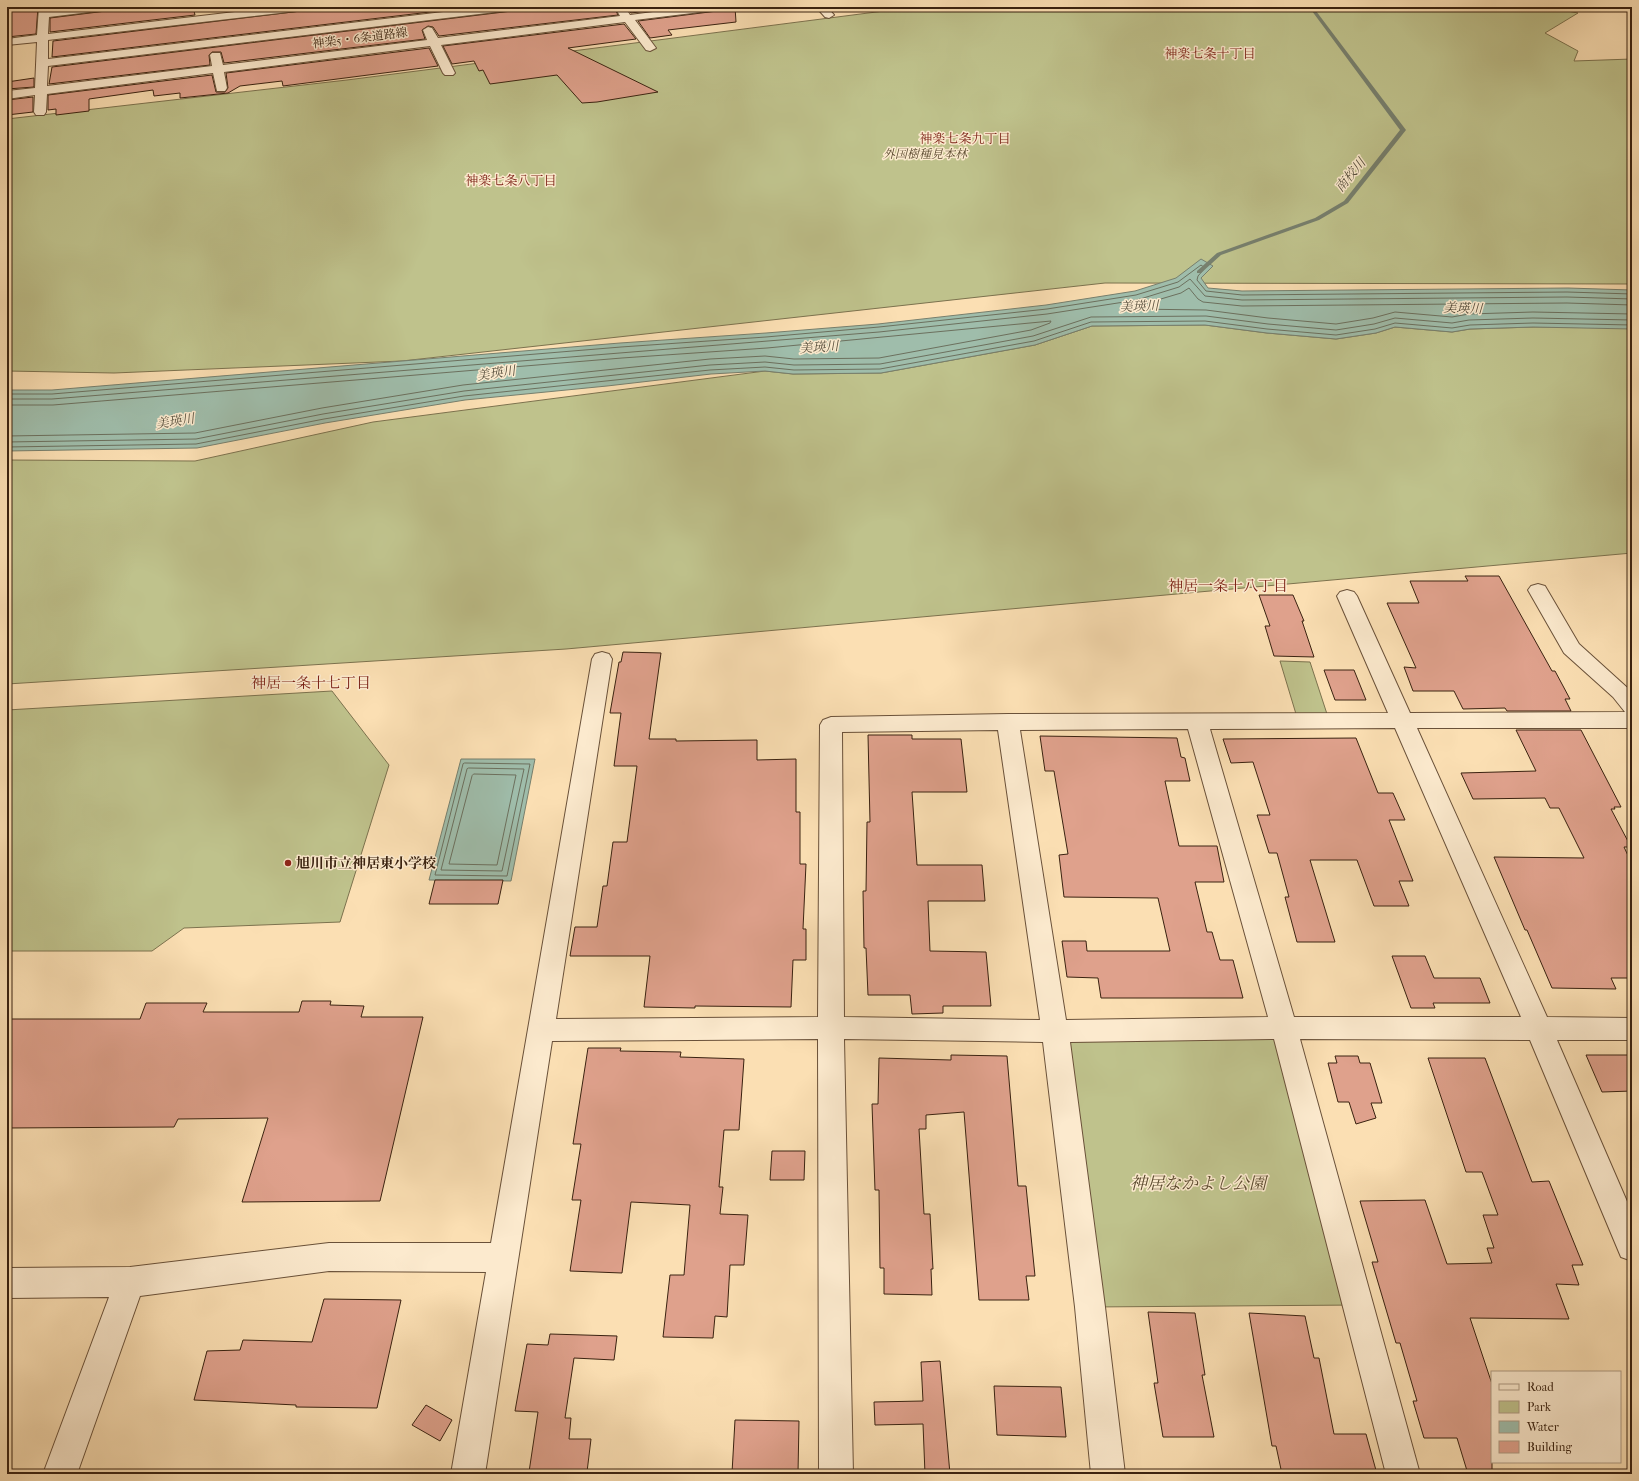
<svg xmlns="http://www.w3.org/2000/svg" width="1639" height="1481" font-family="'IM FELL French Canon','Noto Serif JP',serif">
  <rect width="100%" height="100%" fill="#fbdfb3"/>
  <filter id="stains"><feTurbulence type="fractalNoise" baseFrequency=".005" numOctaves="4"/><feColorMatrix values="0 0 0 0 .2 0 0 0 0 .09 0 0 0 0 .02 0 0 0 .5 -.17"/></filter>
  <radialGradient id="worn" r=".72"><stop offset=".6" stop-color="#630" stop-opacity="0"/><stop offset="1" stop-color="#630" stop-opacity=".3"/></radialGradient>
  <!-- green -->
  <path fill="#bfc28c" stroke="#7c724e" d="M 915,7 L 1545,7 L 1578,13 L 1545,33 L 1578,51 L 1574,61 L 1632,59 L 1632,284 L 1105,283 L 402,361 L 114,373 L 7,371 L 7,119 L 347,80 Z
    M 1205,325 L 1267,333 L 1336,339 L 1376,333 L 1395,327 L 1452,332 L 1470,329 L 1533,327 L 1632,327 L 1632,553 L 566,649 L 7,684 L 7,460 L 195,461 L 373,422 L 765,371 L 793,374 L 881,373 L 1035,345 L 1092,326 Z
    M 1280,661 L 1310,662 L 1327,714 L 1296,714 Z
    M 332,691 L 389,765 L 340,922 L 184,928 L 152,951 L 7,951 L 7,710 Z
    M 1284,1028 L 1358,1305 L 1090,1307 L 1055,1031 Z"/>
  <!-- water -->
  <path fill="#9fbdab" stroke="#777f6d" d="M 1201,259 L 1213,266 L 1201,278 L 1208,288 L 1242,291 L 1568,288 L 1632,290 L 1632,329 L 1533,327 L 1470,329 L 1452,332 L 1395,327 L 1376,333 L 1336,339 L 1267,333 L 1205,325 L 1092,326 L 1035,345 L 881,373 L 793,374 L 765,371 L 711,374 L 607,386 L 465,400 L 325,423 L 197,448 L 7,451 L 7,390 L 52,390 L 620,343 L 766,333 L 878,324 L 1046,305 L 1135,291 L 1176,278 Z
    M 461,759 L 535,759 L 511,881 L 429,880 Z"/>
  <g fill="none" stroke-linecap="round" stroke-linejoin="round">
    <!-- shore -->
    <path stroke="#6c705e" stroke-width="1" d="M 1632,305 L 1567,303 L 1242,306 L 1203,302 L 1198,299 L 1189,288 L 1181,293 L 1134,307 L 1133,309 L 1206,310 L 1268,318 L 1336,324 L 1373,318 L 1395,312 L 1452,317 L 1469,314 L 1533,312 L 1632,314
      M 7,394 L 52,394 L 621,347 L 766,337 L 879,327 L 1047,309 L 1136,295 L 1178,282 L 1201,265 L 1205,268 L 1198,276 L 1197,280 L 1206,291 L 1242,295 L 1567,292 L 1632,294
      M 7,399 L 52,399 L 879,332 L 1047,314 L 1137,300 L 1179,287 L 1190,279 L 1205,296 L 1242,300 L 1567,297 L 1632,299
      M 7,405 L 53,405 L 622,358 L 767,348 L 1051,321 L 1050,323 L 1031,330 L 879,358 L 794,359 L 765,356 L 710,359 L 463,385 L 322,408 L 195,433 L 7,436
      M 7,442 L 196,439 L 323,414 L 464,391 L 710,365 L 765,362 L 794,365 L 880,364 L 1033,336 L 1091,317 L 1206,316 L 1268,324 L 1336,330 L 1374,324 L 1395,318 L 1452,323 L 1469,320 L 1533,318 L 1632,320
      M 7,447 L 196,444 L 324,419 L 464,396 L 710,370 L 765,367 L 794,370 L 880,369 L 1034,341 L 1091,322 L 1205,321 L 1267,329 L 1336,335 L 1375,329 L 1395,323 L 1452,328 L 1470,325 L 1533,323 L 1632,325
      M 465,763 L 530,764 L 507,876 L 435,875 L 463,764 Z
      M 469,768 L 524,769 L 502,871 L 441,870 L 467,769 Z
      M 474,774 L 516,775 L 497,865 L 449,864 L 472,776 Z"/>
    <!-- stream -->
    <path fill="#777f6d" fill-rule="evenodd" d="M 1309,7 L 1313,7 L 1406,130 L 1348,203 L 1319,220 L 1221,255 L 1201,273 L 1197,273 L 1197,271 L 1217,253 L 1315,218 L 1344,201 L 1400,130 Z"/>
  </g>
  <!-- building -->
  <path fill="#dfa18c" stroke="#3a2210" d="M 7,7 L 38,7 L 36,34 L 7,37 Z
    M 112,7 L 191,7 L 192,11 L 194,11 L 195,15 L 50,32 L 50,18 L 106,11 Z
    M 334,7 L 472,7 L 52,57 L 53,41 Z
    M 518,7 L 614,7 L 618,15 L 439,36 L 433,27 L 428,26 L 422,30 L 425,39 L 224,63 L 221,52 L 212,52 L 209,55 L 210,65 L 49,84 L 52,67 L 512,11 Z
    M 627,7 L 679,7 L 631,13 Z
    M 723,7 L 735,7 L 736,22 L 668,30 L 672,35 L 650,38 L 638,21 L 717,11 Z
    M 624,24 L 636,39 L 568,48 L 658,92 L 597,102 L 582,103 L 557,75 L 490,84 L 483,70 L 479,71 L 474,61 L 452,64 L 443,46 Z
    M 429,48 L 438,66 L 283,86 L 282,81 L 240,86 L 228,93 L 180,98 L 180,93 L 154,96 L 153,90 L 89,99 L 89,111 L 56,115 L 56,109 L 48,110 L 48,95 L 212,75 L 216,92 L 225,92 L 228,88 L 226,73 Z
    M 34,78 L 34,87 L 7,89 L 7,82 Z
    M 33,97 L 33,112 L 7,115 L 7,100 Z
    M 1465,576 L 1499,576 L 1552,671 L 1555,671 L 1570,699 L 1565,699 L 1571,711 L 1507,711 L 1505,708 L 1463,709 L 1454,691 L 1413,691 L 1404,667 L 1416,668 L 1387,603 L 1419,603 L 1410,581 L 1468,581 Z
    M 1259,595 L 1293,595 L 1304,621 L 1302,621 L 1314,657 L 1274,656 L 1265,626 L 1270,626 Z
    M 623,652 L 661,653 L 649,739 L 676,739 L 676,741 L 757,740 L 757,760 L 796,759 L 796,812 L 800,812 L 800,864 L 806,864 L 803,929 L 806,929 L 806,960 L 793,960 L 791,1007 L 695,1006 L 695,1008 L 644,1007 L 650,956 L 570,956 L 575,927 L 597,927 L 603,886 L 607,886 L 613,842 L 627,842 L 637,766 L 614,766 L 621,713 L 610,713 L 619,662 L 621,662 Z
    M 1324,670 L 1354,670 L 1366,700 L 1335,700 Z
    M 1516,730 L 1581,730 L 1621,807 L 1614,807 L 1615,809 L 1611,809 L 1631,847 L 1624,847 L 1632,864 L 1632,978 L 1611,978 L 1616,989 L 1552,988 L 1527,930 L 1525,930 L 1494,857 L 1584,858 L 1559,808 L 1550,808 L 1545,798 L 1473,799 L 1461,773 L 1536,771 Z
    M 868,735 L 912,735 L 912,739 L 961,739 L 967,792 L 912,792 L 917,865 L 982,865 L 985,901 L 928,901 L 930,951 L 986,952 L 991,1006 L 943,1006 L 943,1013 L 912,1014 L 910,995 L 868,995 L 866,948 L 864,948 L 863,891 L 866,891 L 867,822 L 870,822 Z
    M 1040,736 L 1177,738 L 1181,757 L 1185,758 L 1190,781 L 1165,781 L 1179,846 L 1217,846 L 1224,882 L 1195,882 L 1207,932 L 1212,932 L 1220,960 L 1233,960 L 1243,998 L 1101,998 L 1098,978 L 1067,977 L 1062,941 L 1086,941 L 1087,951 L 1170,951 L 1158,898 L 1064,897 L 1059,855 L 1068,854 L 1054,771 L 1045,771 Z
    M 1356,738 L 1378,793 L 1393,793 L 1405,820 L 1389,820 L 1413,881 L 1399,881 L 1409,906 L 1374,906 L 1357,860 L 1310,860 L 1335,942 L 1297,942 L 1285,897 L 1289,897 L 1277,853 L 1269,853 L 1257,815 L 1270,815 L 1253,762 L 1231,763 L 1223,739 Z
    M 435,880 L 503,880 L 498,904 L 429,904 Z
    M 1392,956 L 1425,956 L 1434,978 L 1480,978 L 1490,1003 L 1433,1003 L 1435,1008 L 1411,1008 Z
    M 302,1001 L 331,1001 L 330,1005 L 364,1006 L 361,1017 L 423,1017 L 380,1201 L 242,1202 L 268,1118 L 178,1119 L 174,1127 L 7,1128 L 7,1019 L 140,1019 L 146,1003 L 207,1003 L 203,1012 L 299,1012 Z
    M 588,1048 L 621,1048 L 620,1051 L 681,1052 L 680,1057 L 744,1059 L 739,1130 L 724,1130 L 719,1187 L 723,1187 L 720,1214 L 748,1215 L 744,1265 L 730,1265 L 727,1317 L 715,1316 L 713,1338 L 663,1337 L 670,1275 L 684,1275 L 690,1205 L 631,1202 L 622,1273 L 570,1271 L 581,1200 L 572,1200 L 581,1144 L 573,1144 Z
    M 951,1055 L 1007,1056 L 1018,1186 L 1026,1186 L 1035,1276 L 1026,1276 L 1029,1300 L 979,1300 L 964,1112 L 926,1115 L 926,1129 L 919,1129 L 924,1214 L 930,1214 L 933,1269 L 931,1269 L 932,1295 L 884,1294 L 884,1268 L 880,1268 L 879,1190 L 875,1190 L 872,1104 L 878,1104 L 879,1058 L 951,1060 Z
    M 1586,1055 L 1632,1055 L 1632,1091 L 1602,1092 Z
    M 1335,1056 L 1358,1056 L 1360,1063 L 1370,1063 L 1382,1103 L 1371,1103 L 1376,1118 L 1356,1124 L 1349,1102 L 1338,1102 L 1328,1063 L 1337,1063 Z
    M 1428,1058 L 1485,1058 L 1532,1182 L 1549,1181 L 1583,1265 L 1572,1265 L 1579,1285 L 1556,1284 L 1569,1319 L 1470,1318 L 1492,1384 L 1492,1474 L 1468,1474 L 1457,1438 L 1424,1438 L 1413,1401 L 1417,1401 L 1400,1343 L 1396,1343 L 1372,1262 L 1378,1262 L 1360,1201 L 1425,1200 L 1447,1264 L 1492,1263 L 1487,1248 L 1494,1248 L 1483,1215 L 1498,1215 L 1482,1172 L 1466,1172 Z
    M 772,1151 L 805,1151 L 804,1180 L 770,1180 Z
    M 324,1299 L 401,1300 L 377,1408 L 296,1407 L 296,1405 L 194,1400 L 207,1351 L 240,1350 L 243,1340 L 312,1342 Z
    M 1148,1312 L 1195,1313 L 1205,1375 L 1202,1375 L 1214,1437 L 1163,1437 L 1154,1383 L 1158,1383 Z
    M 1249,1313 L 1305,1316 L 1314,1358 L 1319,1358 L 1334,1434 L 1366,1434 L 1377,1474 L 1282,1474 L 1276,1446 L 1272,1446 Z
    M 550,1334 L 617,1336 L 614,1360 L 574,1358 L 565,1418 L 571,1418 L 569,1439 L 591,1439 L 587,1472 L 529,1472 L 538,1412 L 515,1411 L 527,1344 L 548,1345 Z
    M 940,1361 L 950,1474 L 925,1474 L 923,1424 L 875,1425 L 874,1402 L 923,1401 L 921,1362 Z
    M 994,1386 L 1061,1387 L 1066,1437 L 997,1435 Z
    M 426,1405 L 452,1420 L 440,1441 L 412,1425 Z
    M 735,1420 L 799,1421 L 798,1473 L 732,1473 Z"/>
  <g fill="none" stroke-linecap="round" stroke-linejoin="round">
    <!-- minor casing -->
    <g stroke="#6a5139" stroke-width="2">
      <path id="minor" d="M 39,7 L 49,7 L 49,10 L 78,7 L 111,7 L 106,10 L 49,17 L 48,34 L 278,7 L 310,7 L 305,10 L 48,40 L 48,59 L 485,7 L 517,7 L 512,10 L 48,66 L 47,86 L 212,66 L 210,55 L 212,53 L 220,53 L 223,65 L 427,40 L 423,30 L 428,27 L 432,28 L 438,38 L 620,16 L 615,7 L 625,7 L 630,15 L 691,7 L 722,7 L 717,10 L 635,20 L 656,48 L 650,51 L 646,50 L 625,22 L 441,45 L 455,73 L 453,75 L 445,75 L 443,73 L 430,46 L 224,72 L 227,88 L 225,91 L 217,91 L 213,73 L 47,94 L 46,112 L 44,115 L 36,115 L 34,112 L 35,95 L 7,99 L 7,91 L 35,88 L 37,42 L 7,45 L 7,39 L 37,35 Z
        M 816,7 L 827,7 L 834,15 L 829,18 L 825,17 Z
        M 1621,7 L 1632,7 L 1632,12 L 1622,9 Z
        M 1538,584 L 1545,586 L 1579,644 L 1632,692 L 1632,728 L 1417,728 L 1547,1017 L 1632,1018 L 1632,1040 L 1557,1040 L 1632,1213 L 1632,1261 L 1621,1257 L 1530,1040 L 1300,1039 L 1420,1474 L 1386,1474 L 1274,1039 L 1070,1042 L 1105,1307 L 1125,1474 L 1091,1474 L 1075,1307 L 1043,1042 L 844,1039 L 853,1474 L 819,1474 L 818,1039 L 552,1041 L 485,1474 L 451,1474 L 486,1272 L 329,1271 L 140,1296 L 77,1474 L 43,1474 L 109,1297 L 7,1298 L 7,1268 L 130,1267 L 329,1243 L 491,1243 L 592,659 L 595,654 L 602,652 L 609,654 L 612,659 L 556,1019 L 818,1017 L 820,725 L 823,720 L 831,717 L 1008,714 L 1388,713 L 1337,596 L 1340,592 L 1347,590 L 1354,592 L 1357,596 L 1410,713 L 1625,712 L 1613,697 L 1564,653 L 1528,590 L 1531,586 ZM 1395,728 L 1521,1017 L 1294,1017 L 1210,729 ZM 1188,729 L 1268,1017 L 1066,1020 L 1020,730 ZM 998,730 L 1040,1020 L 844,1017 L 842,732 Z"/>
    </g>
    <!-- minor -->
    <use href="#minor" fill="#fceace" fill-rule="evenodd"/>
  </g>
  <!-- markers -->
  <circle fill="#8f2418" stroke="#fceace" stroke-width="1.5" cx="288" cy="863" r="4"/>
  <g text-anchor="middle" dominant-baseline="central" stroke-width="3" stroke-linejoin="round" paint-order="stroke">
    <!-- far-street labels -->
    <g font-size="12" fill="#3a2210" stroke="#fceace">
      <text transform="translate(360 38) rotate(-7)">神楽5・6条道路線</text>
    </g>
    <!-- far-park labels -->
    <g font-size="12" font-style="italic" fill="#5b4a2f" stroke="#fceace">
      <text x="925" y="154">外国樹種見本林</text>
    </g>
    <!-- far-neighbourhood labels -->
    <g font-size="13" fill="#7a1f14" stroke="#fceace">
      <text x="1210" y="53">神楽七条十丁目</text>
      <text x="965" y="138">神楽七条九丁目</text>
      <text x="511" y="180">神楽七条八丁目</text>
    </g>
    <!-- far-water labels -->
    <g font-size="13" font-style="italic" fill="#58503e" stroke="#fceace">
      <text transform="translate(1350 175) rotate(-50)">南校川</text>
      <text transform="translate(1139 306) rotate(-2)">美瑛川</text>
      <text transform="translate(1463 308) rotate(2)">美瑛川</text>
      <text transform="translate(819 347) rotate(-4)">美瑛川</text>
      <text transform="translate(496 373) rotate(-8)">美瑛川</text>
      <text transform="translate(175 421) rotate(-9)">美瑛川</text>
    </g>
    <!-- poi labels -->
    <g font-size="14" font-weight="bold" fill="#3a2210" stroke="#fceace" text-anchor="start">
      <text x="296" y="863">旭川市立神居東小学校</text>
    </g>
    <!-- neighbourhood labels -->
    <g font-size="15" fill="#7a1f14" stroke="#fceace">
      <text x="1228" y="586">神居一条十八丁目</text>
      <text x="311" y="683">神居一条十七丁目</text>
    </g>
    <!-- near-park labels -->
    <g font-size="17" font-style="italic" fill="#5b4a2f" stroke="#fceace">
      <text x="1198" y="1183">神居なかよし公園</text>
    </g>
  </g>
  <!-- margin -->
  <rect width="1639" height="1481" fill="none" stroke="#fbdfb3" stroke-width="24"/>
  <rect x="8" y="8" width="1623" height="1465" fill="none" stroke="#3a2210" stroke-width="2"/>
  <rect x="12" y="12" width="1615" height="1457" fill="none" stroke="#3a2210"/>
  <!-- legend -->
  <rect x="1491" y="1371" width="130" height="92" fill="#fceace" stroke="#ae9a82"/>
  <rect x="1499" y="1384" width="20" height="6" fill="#fceace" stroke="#ae9a82"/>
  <text x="1527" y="1391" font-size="12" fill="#3a2210">Road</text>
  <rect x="1499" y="1401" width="20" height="12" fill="#bfc28c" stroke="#ae9a82"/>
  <text x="1527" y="1411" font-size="12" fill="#3a2210">Park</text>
  <rect x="1499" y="1421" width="20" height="12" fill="#9fbdab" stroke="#ae9a82"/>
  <text x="1527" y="1431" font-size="12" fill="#3a2210">Water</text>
  <rect x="1499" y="1441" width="20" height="12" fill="#dfa18c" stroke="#ae9a82"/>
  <text x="1527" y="1451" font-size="12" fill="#3a2210">Building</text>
  <rect width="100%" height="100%" filter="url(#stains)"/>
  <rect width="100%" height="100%" fill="url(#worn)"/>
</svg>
